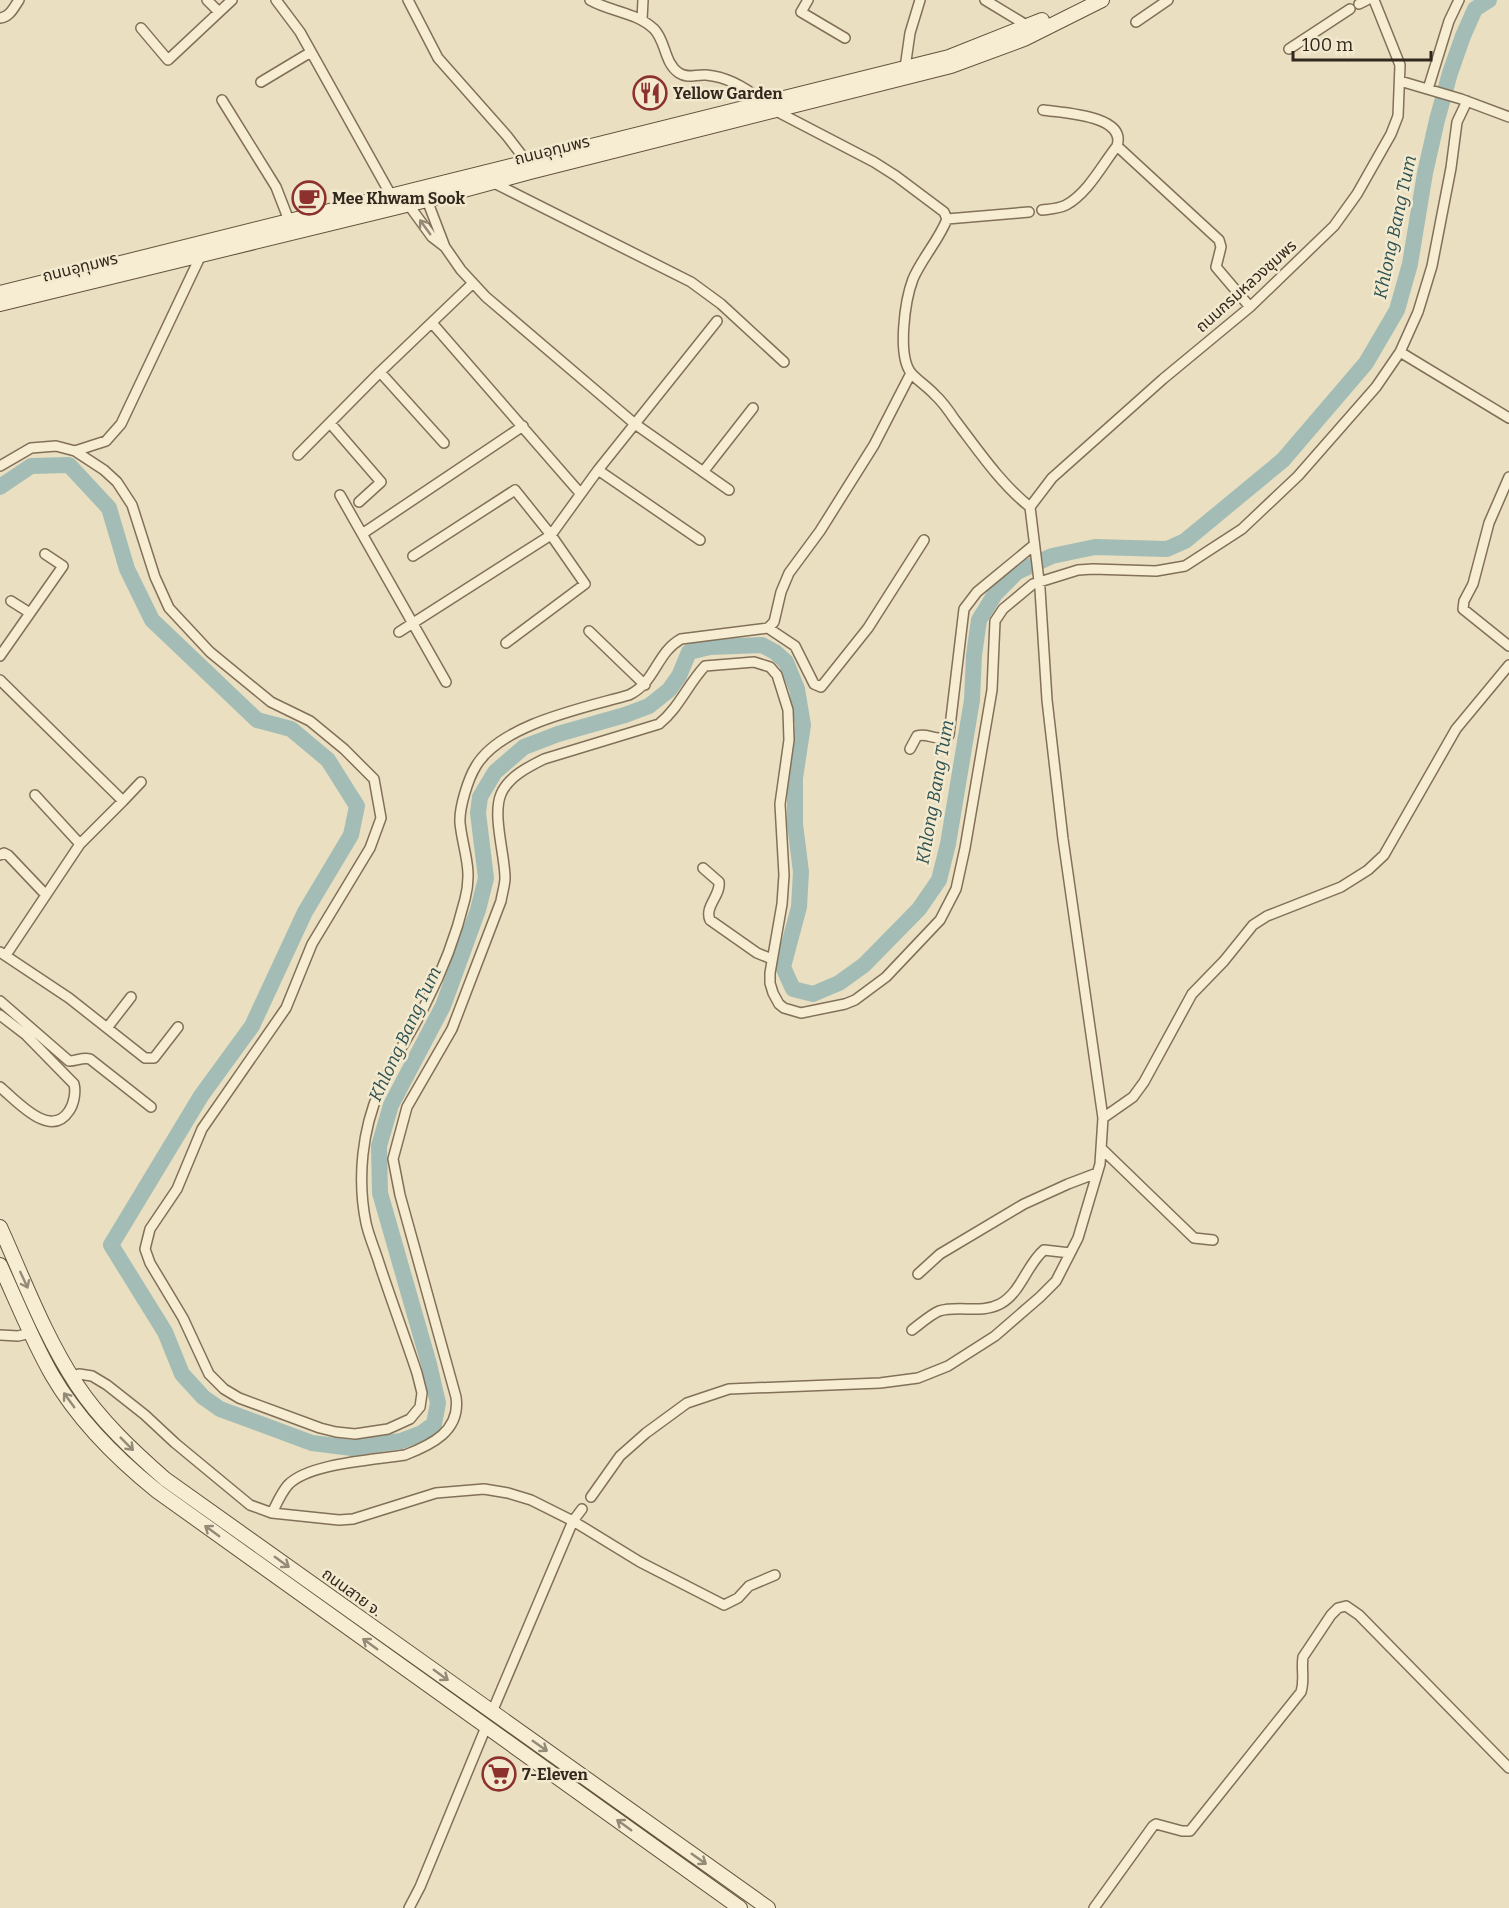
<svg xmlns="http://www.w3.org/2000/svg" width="1509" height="1908" font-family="Bitter,'Noto Sans Thai',serif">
  <rect width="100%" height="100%" fill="#eadfc0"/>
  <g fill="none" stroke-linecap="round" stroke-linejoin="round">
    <!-- river -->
    <path stroke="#a3bdb6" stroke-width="16" d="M 0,487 L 31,466 L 69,465 L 109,508 L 127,569 L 152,620 L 257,720 L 291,729 L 328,760 L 357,806 L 351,835 L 305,912 L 252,1026 L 201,1096 L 111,1245 L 165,1332 L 182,1374 L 203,1397 L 220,1409 L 312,1443 L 352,1448 L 401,1441 L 422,1433 L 434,1424 L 438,1403 L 429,1364 L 380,1193 L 379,1146 L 391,1105 L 443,1006 L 478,910 L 486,878 L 478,813 L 480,797 L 495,772 L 524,747 L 558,734 L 625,715 L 649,706 L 669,690 L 679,676 L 689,652 L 710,647 L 762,645 L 775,652 L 786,662 L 797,689 L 803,725 L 795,778 L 795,824 L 801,872 L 799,907 L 783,967 L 793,989 L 813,994 L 839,983 L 864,965 L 919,909 L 939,880 L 948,844 L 972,700 L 974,655 L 979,620 L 995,594 L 1017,572 L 1052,556 L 1095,547 L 1167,549 L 1185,541 L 1283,460 L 1366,363 L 1397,310 L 1410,264 L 1425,173 L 1437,120 L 1450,73 L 1463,36 L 1475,9 L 1489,0"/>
    <!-- street casing -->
    <g stroke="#827059" stroke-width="12">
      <path id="street" d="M 207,0 L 219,12
        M 276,0 L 300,32 L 392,197
        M 408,0 L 438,58 L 507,136 L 527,162
        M 590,0 C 611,12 636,12 654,29 C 666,41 664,63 679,73 C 688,79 696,74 706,75 C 729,77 747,88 764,103
        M 808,0 L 801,12 L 845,38
        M 985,0 L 1028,26
        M 1359,4 L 1367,0
        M 0,18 C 10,17 14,7 19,0
        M 642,20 L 643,0
        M 1136,22 L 1168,0
        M 141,28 L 168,60 L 232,0
        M 1289,49 L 1350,9
        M 905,68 L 910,33 L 920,0
        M 1400,81 L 1461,99 L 1509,117
        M 261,82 L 311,52
        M 1428,89 L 1449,21 L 1459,0
        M 222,100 L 276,187 L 290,223
        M 776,111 L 874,162 L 896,176 L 944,212 L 947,219 C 939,240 922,258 913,279 C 905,300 897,355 911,373 C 918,381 928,387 935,395 C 943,402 949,411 955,420 C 978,450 1000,483 1030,507
        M 1117,146 L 1219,240 L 1221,247 L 1216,267 L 1250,307
        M 492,182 L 691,282 L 721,304 L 784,362
        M 427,200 L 445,247
        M 408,204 L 432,237 L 445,247 L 461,270 L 486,297 L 635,424 L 729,490
        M 1042,210 C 1050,209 1058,209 1066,205 C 1088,193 1102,165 1117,146 C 1127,115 1062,113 1043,110
        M 947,219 L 1029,212
        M 432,323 L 580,493
        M 1400,352 L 1509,418
        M 380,372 L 444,443
        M 330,423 L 381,482 L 359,502
        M 75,451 L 106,441 L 121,424 L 201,255
        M 298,455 L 380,372 L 473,283
        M 0,466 L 31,448 L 56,446 L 75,451 L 104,470 L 117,482 L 132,505 L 155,577 L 169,608 L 210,652 L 271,702 L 310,721 L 344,749 L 374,779 L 381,818 L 370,848 L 312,944 L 286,1008 L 202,1129 L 177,1189 L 150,1229 L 145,1249 L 150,1263 L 183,1318 L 209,1374 L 224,1389 L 239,1398 L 320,1428 L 336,1432 L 355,1434 L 388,1429 L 410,1419 L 420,1407 L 422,1393 L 417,1373 C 405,1337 392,1302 380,1266 C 376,1252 369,1237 366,1223 C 357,1179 362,1130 380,1089 C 392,1060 411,1034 425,1005 C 442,972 456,936 465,899 C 473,869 463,851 460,823 C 459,808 468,779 476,766 C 501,724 584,708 629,695 C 656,682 656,653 681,639 L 768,628 L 774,622 L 781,592 L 789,573 L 820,531 L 874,445 L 911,373
        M 598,470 L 700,540
        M 703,472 L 753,408
        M 1509,477 L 1489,523 L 1473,584 L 1464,601 L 1463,609 L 1509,646
        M 340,495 L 446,682
        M 362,534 L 523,426
        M 413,556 L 515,490 L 551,535 L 585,584 L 506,643
        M 11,601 L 30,613
        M 768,628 L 795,646 L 814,684 L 821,687 L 868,628 L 924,540
        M 589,631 L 645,685
        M 399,632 L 551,535 L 598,470 L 717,321
        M 0,656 L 63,566 L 45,554
        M 0,680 L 123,801 L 80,844 L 6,955
        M 910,749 L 917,736 C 928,732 937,743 949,735 L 964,609 L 977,592 L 1034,545
        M 35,795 L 80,844
        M 123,801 L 141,782
        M 0,855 L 4,853 L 8,855 L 46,895
        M 703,868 L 719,882 C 721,895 704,907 710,920 L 757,953 L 772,959
        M 0,952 L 69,998 L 145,1058 L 154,1058 L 178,1027
        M 0,1001 L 69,1061 C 77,1061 82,1057 90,1059 L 151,1107
        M 0,1015 L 26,1035 L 74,1084 C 76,1092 74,1104 69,1111 C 50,1140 16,1100 0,1087
        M 107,1028 L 131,997
        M 1103,1118 L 1133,1097 L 1144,1082 L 1192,994 L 1224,961 L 1253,925 L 1267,916 L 1341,887 L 1368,870 L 1384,855 L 1456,729 L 1509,665
        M 1101,1148 L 1194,1238 L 1213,1240
        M 918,1274 L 940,1254 L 1024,1204 L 1068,1184 L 1097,1173
        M 912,1330 C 920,1324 930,1315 939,1311 C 959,1305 981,1314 1000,1304 C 1021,1293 1027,1264 1044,1250 L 1070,1253
        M 0,1335 L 18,1336 L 31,1333
        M 71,1376 L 79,1374 L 92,1376 L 107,1385 L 145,1415 L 175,1443 L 250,1505 L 272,1513 L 339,1520 L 353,1519 L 436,1493 L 484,1489 L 508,1493 L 531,1500 L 573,1521 L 640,1562 L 724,1605 L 738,1598 L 749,1586 L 775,1575
        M 591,1497 L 620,1456 L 646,1433 L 687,1403 L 729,1389 L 880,1383 L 918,1378 L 948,1366 L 995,1336 L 1040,1297 L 1056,1281 L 1078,1238 L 1100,1164 L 1103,1118 L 1063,839 L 1047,700 L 1040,589 L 1030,507 L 1052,478 L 1163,379 L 1250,307 L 1334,226 L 1357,194 L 1391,134 L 1398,116 L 1400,65 L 1374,0
        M 272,1513 C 277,1503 281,1493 288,1485 C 309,1463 375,1460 405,1455 C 431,1445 461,1431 456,1397 L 400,1195 L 393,1159 L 407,1107 L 452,1029 L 501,901 C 502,894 505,885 505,878 C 505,855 492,815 501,794 C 508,777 528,767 544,759 L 659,724 C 679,708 688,684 705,666 L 754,662 L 770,667 L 777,675 L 788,710 L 789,740 L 780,804 L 784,875 L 782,904 L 770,973 L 770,983 L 773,993 L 779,1004 L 784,1008 L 801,1013 L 845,1004 L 855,1000 L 886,977 L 940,920 L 956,889 L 965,848 L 992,690 L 995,621 L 1003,609 L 1033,584 L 1078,570 L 1093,569 L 1156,571 L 1185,566 L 1242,529 L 1298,476 L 1376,387 L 1400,352 L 1418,312 L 1432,266 L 1451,168 L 1457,122 L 1467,101
        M 492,1712 L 573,1521 L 582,1509
        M 409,1908 L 420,1887 L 486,1727
        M 1094,1908 L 1153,1826 L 1156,1824 L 1182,1831 L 1190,1831 L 1301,1692 C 1305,1679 1301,1670 1303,1657 L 1331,1615 L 1338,1608 L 1346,1606 L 1359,1615 L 1509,1768"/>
    </g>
    <!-- secondary casing -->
    <g stroke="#63523d" stroke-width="16">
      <path id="secondary" d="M 0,293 L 949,57 L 1042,20
        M 0,304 L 427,200 L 530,172 L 951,66 L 1024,39 L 1102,0
        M 0,1227 C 24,1280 45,1337 77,1385 C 100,1420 133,1451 165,1479 L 768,1908
        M 0,1265 C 17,1302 32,1340 52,1375 C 78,1420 116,1458 157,1491 L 740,1908"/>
    </g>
    <!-- street -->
    <use href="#street" stroke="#f6edd3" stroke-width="9"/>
    <!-- secondary -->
    <use href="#secondary" stroke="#f6edd3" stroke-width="14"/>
  </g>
  <!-- one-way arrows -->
  <defs><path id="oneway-shaft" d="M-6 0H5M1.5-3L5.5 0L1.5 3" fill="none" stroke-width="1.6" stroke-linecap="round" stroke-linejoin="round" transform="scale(1.5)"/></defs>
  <g stroke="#948a78">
    <use href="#oneway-shaft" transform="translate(425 227) rotate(-126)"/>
    <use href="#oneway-shaft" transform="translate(24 1280) rotate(65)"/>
    <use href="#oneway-shaft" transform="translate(69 1400) rotate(-126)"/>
    <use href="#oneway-shaft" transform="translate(127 1444) rotate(45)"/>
    <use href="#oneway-shaft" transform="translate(212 1531) rotate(-144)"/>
    <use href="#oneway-shaft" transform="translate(282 1562) rotate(36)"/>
    <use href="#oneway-shaft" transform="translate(370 1644) rotate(-144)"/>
    <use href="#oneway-shaft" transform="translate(441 1675) rotate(36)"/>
    <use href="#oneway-shaft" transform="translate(540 1746) rotate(35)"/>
    <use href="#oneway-shaft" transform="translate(624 1825) rotate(-144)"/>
    <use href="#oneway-shaft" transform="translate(699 1859) rotate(35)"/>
  </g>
  <!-- icons -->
  <defs>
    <g id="restaurant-ring" transform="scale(1.725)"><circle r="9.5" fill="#f2e9cf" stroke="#8c312e" stroke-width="1.5"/><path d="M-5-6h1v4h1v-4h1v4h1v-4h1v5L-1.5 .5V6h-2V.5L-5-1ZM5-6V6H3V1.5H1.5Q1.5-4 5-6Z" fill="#8c312e"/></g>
    <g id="cafe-ring" transform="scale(1.725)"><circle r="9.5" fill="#f2e9cf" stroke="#8c312e" stroke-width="1.5"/><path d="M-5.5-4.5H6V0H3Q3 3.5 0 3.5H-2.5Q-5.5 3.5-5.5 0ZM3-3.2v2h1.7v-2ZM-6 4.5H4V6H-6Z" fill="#8c312e"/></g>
    <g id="supermarket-ring" transform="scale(1.725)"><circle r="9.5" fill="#f2e9cf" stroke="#8c312e" stroke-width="1.5"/><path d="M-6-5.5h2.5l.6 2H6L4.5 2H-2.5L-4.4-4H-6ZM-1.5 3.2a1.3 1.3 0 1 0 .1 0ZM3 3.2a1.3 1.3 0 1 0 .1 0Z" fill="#8c312e"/></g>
  </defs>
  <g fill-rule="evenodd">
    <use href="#restaurant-ring" x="650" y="93"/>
    <use href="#cafe-ring" x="309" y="198"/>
    <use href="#supermarket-ring" x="499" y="1774"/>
  </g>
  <g text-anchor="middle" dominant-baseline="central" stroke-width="5" stroke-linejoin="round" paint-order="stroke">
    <!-- poi labels -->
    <g font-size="16" font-weight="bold" fill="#32281d" stroke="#f2e9cf" text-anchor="start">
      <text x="673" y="93">Yellow Garden</text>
      <text x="332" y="198">Mee Khwam Sook</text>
      <text x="522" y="1774">7-Eleven</text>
    </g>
    <!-- street labels -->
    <g font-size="16" fill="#32281d" stroke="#f2e9cf">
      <text transform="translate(552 150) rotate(-14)">ถนนอุทุมพร</text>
      <text transform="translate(80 267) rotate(-14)">ถนนอุทุมพร</text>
      <text transform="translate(1246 286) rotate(-42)">ถนนกรมหลวงชุมพร</text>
      <text transform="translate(352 1592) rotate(36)">ถนนสาย จ.</text>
    </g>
    <!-- water labels -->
    <g font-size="18" font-style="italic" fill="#2d5150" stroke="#f2e9cf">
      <text transform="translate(1395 227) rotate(-78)">Khlong Bang Tum</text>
      <text transform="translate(935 792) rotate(-80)">Khlong Bang Tum</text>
      <text transform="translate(405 1034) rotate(-65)">Khlong Bang Tum</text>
    </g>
  </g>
  <!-- scale -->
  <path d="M1293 51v9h138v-9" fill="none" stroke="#32281d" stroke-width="3"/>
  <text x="1302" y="51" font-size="18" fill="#32281d" stroke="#f2e9cf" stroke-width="4.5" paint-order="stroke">100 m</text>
</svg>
